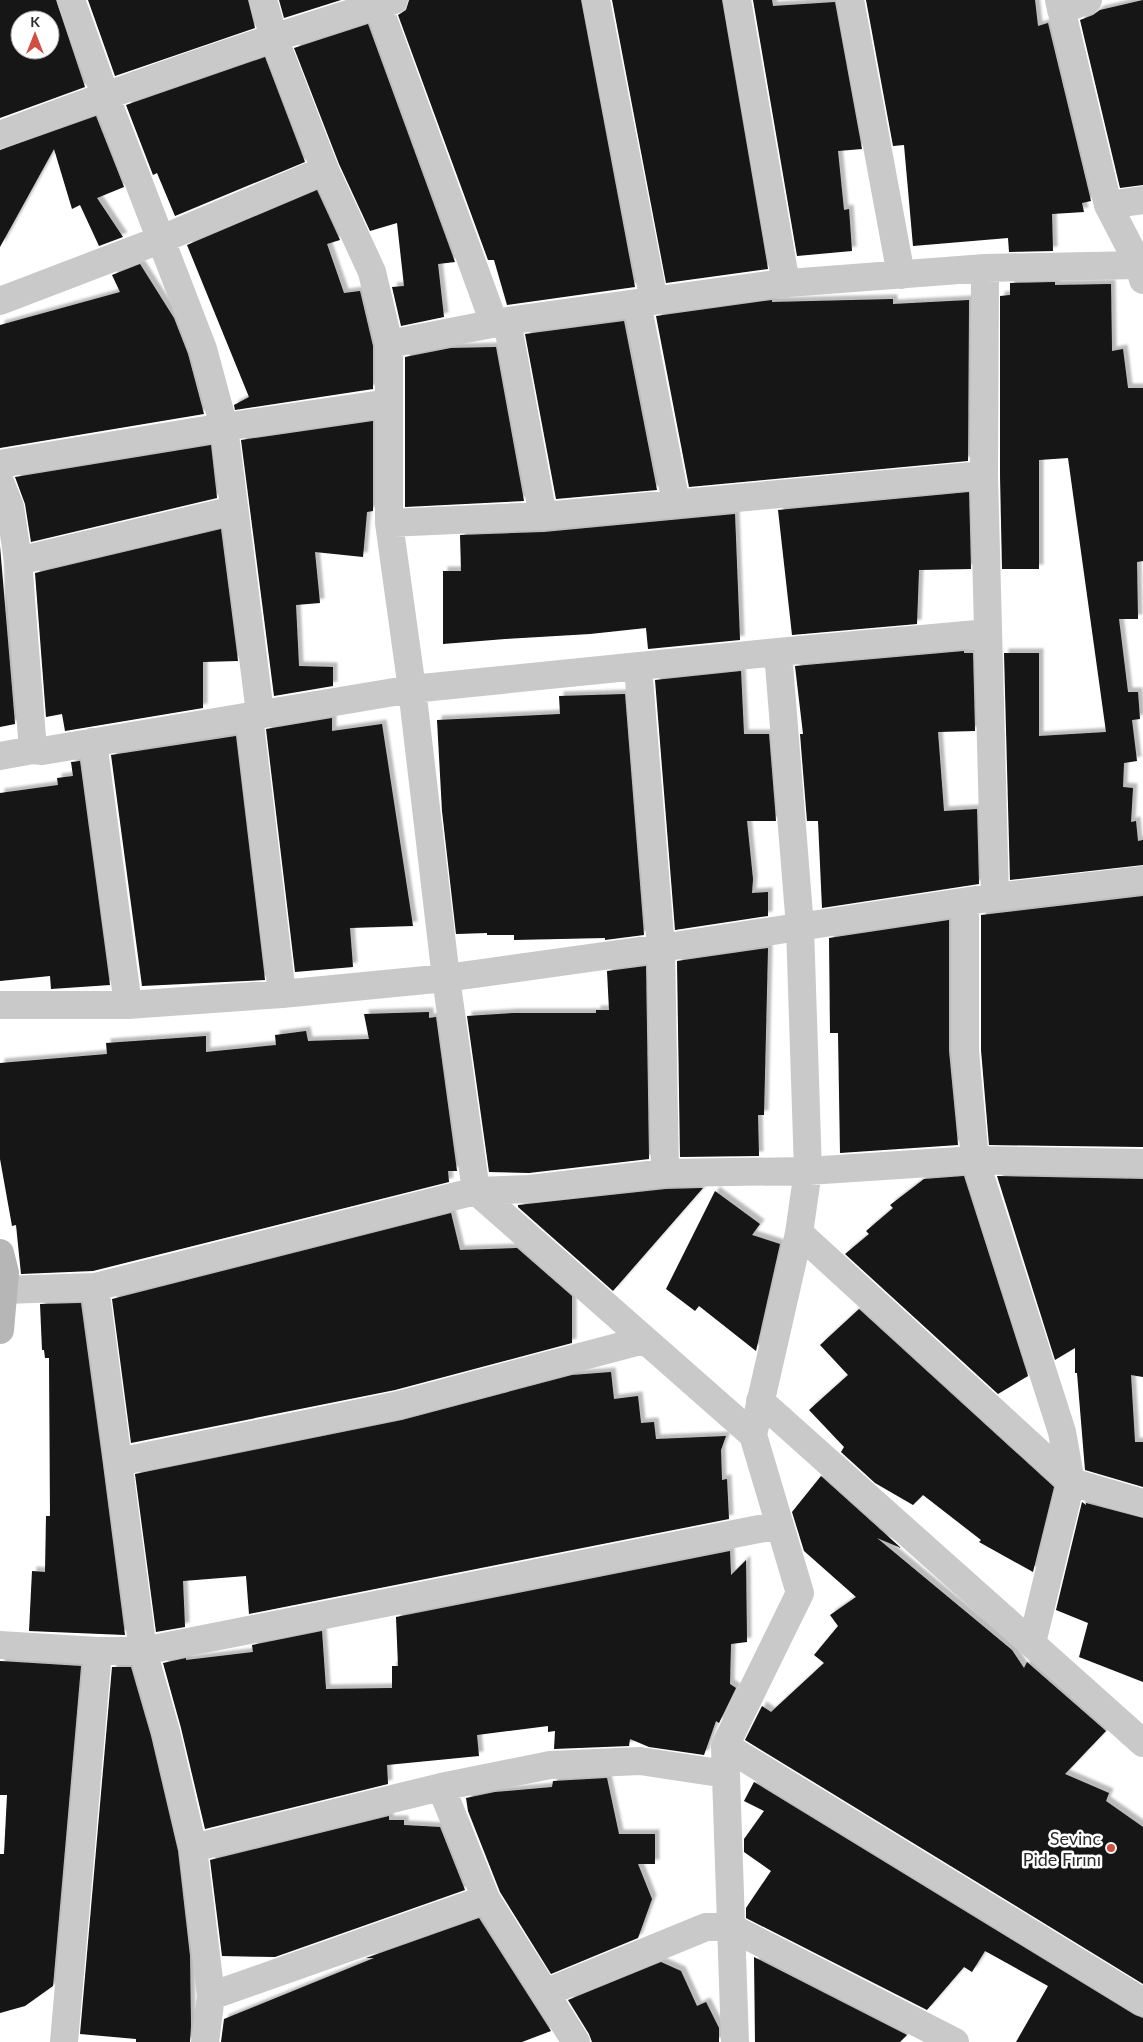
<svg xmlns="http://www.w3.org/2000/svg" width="1143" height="2042" font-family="Lato,sans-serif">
  <defs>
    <filter id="shadow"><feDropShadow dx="4.5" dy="-4.5" stdDeviation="1" flood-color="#0004"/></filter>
  </defs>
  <rect width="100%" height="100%" fill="#fff"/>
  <!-- building -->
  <path fill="#131313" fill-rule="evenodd" filter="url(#shadow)" d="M 0,0 L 56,0 L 85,87 L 0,118 ZM 20,20 L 50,20 L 50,50 L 20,50 Z
    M 88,0 L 248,0 L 255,28 L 115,76 Z
    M 279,0 L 341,0 L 284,18 Z
    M 409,0 L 581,0 L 635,287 L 507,305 L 494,260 L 488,260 L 398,15 L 406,10 Z
    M 612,0 L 722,0 L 768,269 L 666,283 Z
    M 753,0 L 772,0 L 773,6 L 835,2 L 862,149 L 838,151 L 844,210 L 849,209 L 852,251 L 797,256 Z
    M 866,0 L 1035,0 L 1038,26 L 1048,23 L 1091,201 L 1082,203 L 1084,212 L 1052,214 L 1053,251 L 1009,252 L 1008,238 L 913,246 L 904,145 L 893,146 Z
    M 1143,0 L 1143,185 L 1120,188 L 1080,20 L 1093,15 L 1100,10 Z
    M 368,24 L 455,262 L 438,264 L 444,317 L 401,326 L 392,287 L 404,286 L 397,223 L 370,231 L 339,164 L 294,48 Z
    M 265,57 L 305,162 L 175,216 L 157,173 L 153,175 L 126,105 Z
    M 96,116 L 124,187 L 97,198 L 123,237 L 99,246 L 80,205 L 72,209 L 54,149 L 0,247 L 0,150 Z
    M 317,190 L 340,240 L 327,244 L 344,293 L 360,291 L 373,346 L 373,389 L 235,410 L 234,405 L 249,397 L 187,245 Z
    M 140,264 L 174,318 L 188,354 L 204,414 L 0,448 L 0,325 L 120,292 L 112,275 Z
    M 1055,282 L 1055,285 L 1111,284 L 1112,351 L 1123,349 L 1128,388 L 1143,388 L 1143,561 L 1137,562 L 1138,619 L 1119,619 L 1128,692 L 1138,692 L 1140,719 L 1132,720 L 1137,761 L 1124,763 L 1123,787 L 1133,788 L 1131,822 L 1136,821 L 1138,841 L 1143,840 L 1143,865 L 1010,880 L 1004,653 L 1039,653 L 1039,736 L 1106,732 L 1068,458 L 1039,460 L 1039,569 L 1002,569 L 1000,475 L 1000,296 L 1010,295 L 1010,283 Z
    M 893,299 L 893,304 L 969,300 L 968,461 L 689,487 L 656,316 L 772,300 L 772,302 Z
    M 624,321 L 657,490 L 556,499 L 525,334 Z
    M 496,347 L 524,501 L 405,507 L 405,357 L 451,348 Z
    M 373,421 L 373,511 L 367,512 L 363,557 L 315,552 L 320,603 L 296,605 L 299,666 L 333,667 L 333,686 L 274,696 L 241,440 Z
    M 211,445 L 217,498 L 31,542 L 25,504 L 15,477 Z
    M 969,492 L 971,569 L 919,570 L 917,624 L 792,635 L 778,510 Z
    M 735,514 L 740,640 L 648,649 L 646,628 L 590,634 L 505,639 L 443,644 L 443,571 L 461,571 L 460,535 L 544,532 Z
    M 221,529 L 238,661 L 203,662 L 203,708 L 65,731 L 62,714 L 46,717 L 35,573 Z
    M 0,546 L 15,724 L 0,727 Z
    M 964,651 L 964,653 L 973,653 L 975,731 L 938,732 L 944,811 L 977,809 L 979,884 L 822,908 L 818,821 L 807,821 L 800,734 L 803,734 L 795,666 Z
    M 741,671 L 744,734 L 769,734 L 776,821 L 747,821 L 753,879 L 752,893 L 768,892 L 768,916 L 675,930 L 655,680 Z
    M 625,694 L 644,935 L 605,940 L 605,938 L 514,940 L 514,935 L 487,935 L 487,933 L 456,934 L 442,811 L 437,720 L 560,714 L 559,696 Z
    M 332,718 L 332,731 L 382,724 L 413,926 L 350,928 L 353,967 L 295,972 L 266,729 Z
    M 236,736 L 265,980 L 142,986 L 111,755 Z
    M 80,761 L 110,985 L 51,989 L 50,976 L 0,981 L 0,793 L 58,785 L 57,778 L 73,776 L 71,762 Z
    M 1143,896 L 1143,1147 L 989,1145 L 981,1050 L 981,915 Z
    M 949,920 L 949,1051 L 958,1145 L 840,1153 L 838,1033 L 830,1033 L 829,938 Z
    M 768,948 L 764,1115 L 758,1115 L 759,1156 L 680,1157 L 677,961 Z
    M 646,966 L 649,1159 L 529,1173 L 489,1172 L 467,1016 L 513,1013 L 596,1013 L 596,1010 L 609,1010 L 607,971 Z
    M 429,1012 L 429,1018 L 436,1017 L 457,1171 L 448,1171 L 449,1182 L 93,1271 L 21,1274 L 16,1225 L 12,1226 L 0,1159 L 0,1063 L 107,1054 L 106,1043 L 206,1036 L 206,1052 L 276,1045 L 275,1035 L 306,1031 L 308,1041 L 369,1039 L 364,1014 Z
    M 964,1176 L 1028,1376 L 998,1394 L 845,1254 L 869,1234 L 866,1231 L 893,1208 L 890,1205 L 924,1179 Z
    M 997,1176 L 1143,1179 L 1143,1377 L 1131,1375 L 1135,1442 L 1143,1442 L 1143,1487 L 1085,1470 L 1077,1373 L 1075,1373 L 1075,1348 L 1055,1360 Z
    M 703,1188 L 613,1291 L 518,1207 L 518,1205 L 666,1189 Z
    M 715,1191 L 760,1224 L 752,1235 L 780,1244 L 756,1351 L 699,1306 L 695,1311 L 666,1289 Z
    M 451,1213 L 460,1250 L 517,1248 L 572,1296 L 572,1343 L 395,1390 L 131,1443 L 112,1299 Z
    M 81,1303 L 103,1465 L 125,1635 L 29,1631 L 32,1571 L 45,1572 L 46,1516 L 50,1516 L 49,1358 L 45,1358 L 44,1350 L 42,1350 L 40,1304 Z
    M 859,1309 L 1054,1487 L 1033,1572 L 979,1542 L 981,1540 L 923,1495 L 913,1505 L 875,1483 L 841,1452 L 844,1447 L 809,1410 L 848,1375 L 820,1345 Z
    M 611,1372 L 614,1399 L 638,1396 L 641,1423 L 654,1422 L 656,1439 L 726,1436 L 721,1450 L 722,1480 L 727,1479 L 729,1519 L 249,1614 L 246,1576 L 183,1581 L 185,1627 L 156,1632 L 135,1474 L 402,1420 L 572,1375 Z
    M 821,1476 L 901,1548 L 877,1538 L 1012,1650 L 1024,1668 L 1027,1662 L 1106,1731 L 1065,1774 L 1109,1793 L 1106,1801 L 1143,1827 L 1143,1984 L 745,1740 L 762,1706 L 771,1712 L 824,1663 L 814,1655 L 838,1626 L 830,1615 L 856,1597 L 804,1551 L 792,1512 Z
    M 1082,1502 L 1086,1505 L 1086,1503 L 1143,1518 L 1143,1682 L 1079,1657 L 1088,1623 L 1056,1610 Z
    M 730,1551 L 731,1575 L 746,1560 L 747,1642 L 731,1644 L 730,1684 L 736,1688 L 719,1723 L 716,1721 L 704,1755 L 649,1747 L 630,1739 L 629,1746 L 554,1749 L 555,1731 L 548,1732 L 548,1726 L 477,1735 L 479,1756 L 387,1765 L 388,1784 L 205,1829 L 181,1728 L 163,1663 L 186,1658 L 186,1660 L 253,1652 L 252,1645 L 322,1631 L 326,1689 L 392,1688 L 392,1666 L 398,1666 L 396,1617 Z
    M 0,1661 L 81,1666 L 53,1986 L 25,2006 L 0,2013 L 0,1854 L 4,1854 L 7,1795 L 0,1795 Z
    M 112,1667 L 131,1667 L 151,1736 L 178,1851 L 190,1956 L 191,2025 L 190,2042 L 136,2042 L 136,2039 L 80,2034 Z
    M 607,1778 L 619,1834 L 655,1834 L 655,1864 L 638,1864 L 652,1899 L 638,1938 L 551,1974 L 500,1892 L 468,1811 L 466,1798 L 495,1792 L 552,1787 L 553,1781 Z
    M 754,1782 L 1135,2015 L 1143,2018 L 1143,2042 L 1016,2042 L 1048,1986 L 985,1951 L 972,1972 L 964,1967 L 927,2010 L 746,1918 L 746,1908 L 771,1871 L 744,1852 L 744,1839 L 764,1811 L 744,1801 Z
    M 389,1816 L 389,1820 L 404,1820 L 404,1825 L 440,1827 L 465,1890 L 275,1957 L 222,1956 L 210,1860 Z
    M 479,1918 L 551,2031 L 522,2042 L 221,2042 L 224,2019 L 374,1958 L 366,1958 Z
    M 754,1957 L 907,2035 L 900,2042 L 755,2042 Z
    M 661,1962 L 681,1971 L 697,2006 L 706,2002 L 719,2028 L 719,2042 L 592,2042 L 589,2034 L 568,2000 Z"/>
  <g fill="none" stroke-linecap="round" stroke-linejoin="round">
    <!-- street -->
    <path stroke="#c9c9c9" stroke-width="28" d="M 71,0 L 105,95 L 203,349 L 224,427 L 260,713
      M 263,0 L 274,38 L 325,170 L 372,272 L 389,344 L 389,523 L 412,689 L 446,978 L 476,1191 L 753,1435
      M 596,0 L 654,301
      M 737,0 L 786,284
      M 850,0 L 901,275
      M 1059,0 L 1108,205 L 1139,265 L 1143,280
      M 378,5 L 494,323
      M 1061,10 L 1088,0
      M 0,135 C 130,86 261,40 394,0
      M 1108,205 L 1143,200
      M 985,268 L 984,475 L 995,897
      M 0,301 L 162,239 L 325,170
      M 637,303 L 676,503
      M 507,321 L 543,516
      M 389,344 L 507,321 L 775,284 L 985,268 L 1139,265
      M 0,464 L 224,427 L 389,403
      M 0,482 L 10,507 L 18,561 L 33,750
      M 389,523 L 543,516 L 984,475
      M 18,561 L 234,510
      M 638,667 L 661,948 L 665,1173
      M 249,716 L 282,994
      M 93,742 L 128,1005
      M 0,756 L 33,750 L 42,751 L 412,689 L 778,652 L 988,633
      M 965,902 L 965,1051 L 975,1160 L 1062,1432 L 1071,1482 L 1032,1643
      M 0,1005 L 128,1005 L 282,994 L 446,978 L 661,948 L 995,897 L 1143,880
      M 799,1233 L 1071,1482 L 1143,1503
      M 95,1287 L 143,1651 L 166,1732 L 193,1848 L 211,1996 L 205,2042
      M 3,1290 L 95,1287 L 476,1191 L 530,1189 L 665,1173 L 808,1171 L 975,1160 L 1143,1163
      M 760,1401 L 1143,1743
      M 118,1462 L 399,1405 L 644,1340
      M 0,1645 L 98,1651 L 143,1651 L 779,1525
      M 725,1746 L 1143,2002
      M 441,1787 L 486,1899 L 576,2042
      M 193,1848 L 441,1787 L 550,1765 L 640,1761 L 726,1774
      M 545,1993 L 706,1927 L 730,1927 L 955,2042
      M 211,1996 L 486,1899
      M 64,2042 L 98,1651
      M 735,2042 L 725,1746 L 800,1593 L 753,1435 L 799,1233 L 808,1171 L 800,927 L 778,652"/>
    <!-- secondary -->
    <path stroke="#b6b6b6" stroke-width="28" d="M 0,1253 L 5,1273 L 0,1330"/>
  </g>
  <!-- markers -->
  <circle fill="#d04e42" stroke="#fff" stroke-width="2" cx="1111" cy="1848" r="5"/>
  <g text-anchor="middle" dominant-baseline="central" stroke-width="5" stroke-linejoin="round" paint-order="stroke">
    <!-- poi labels -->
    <g font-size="18" fill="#2c2c2c" stroke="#fff" text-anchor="end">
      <text x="1101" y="1838">Sevinc<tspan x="1101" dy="21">Pide Fırını</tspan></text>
    </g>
  </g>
  <!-- north arrow -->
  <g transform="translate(35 35)"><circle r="24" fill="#ffffff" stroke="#ababab"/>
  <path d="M0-4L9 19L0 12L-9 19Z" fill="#d04e42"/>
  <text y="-8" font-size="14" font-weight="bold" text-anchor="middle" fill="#2c2c2c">K</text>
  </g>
</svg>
